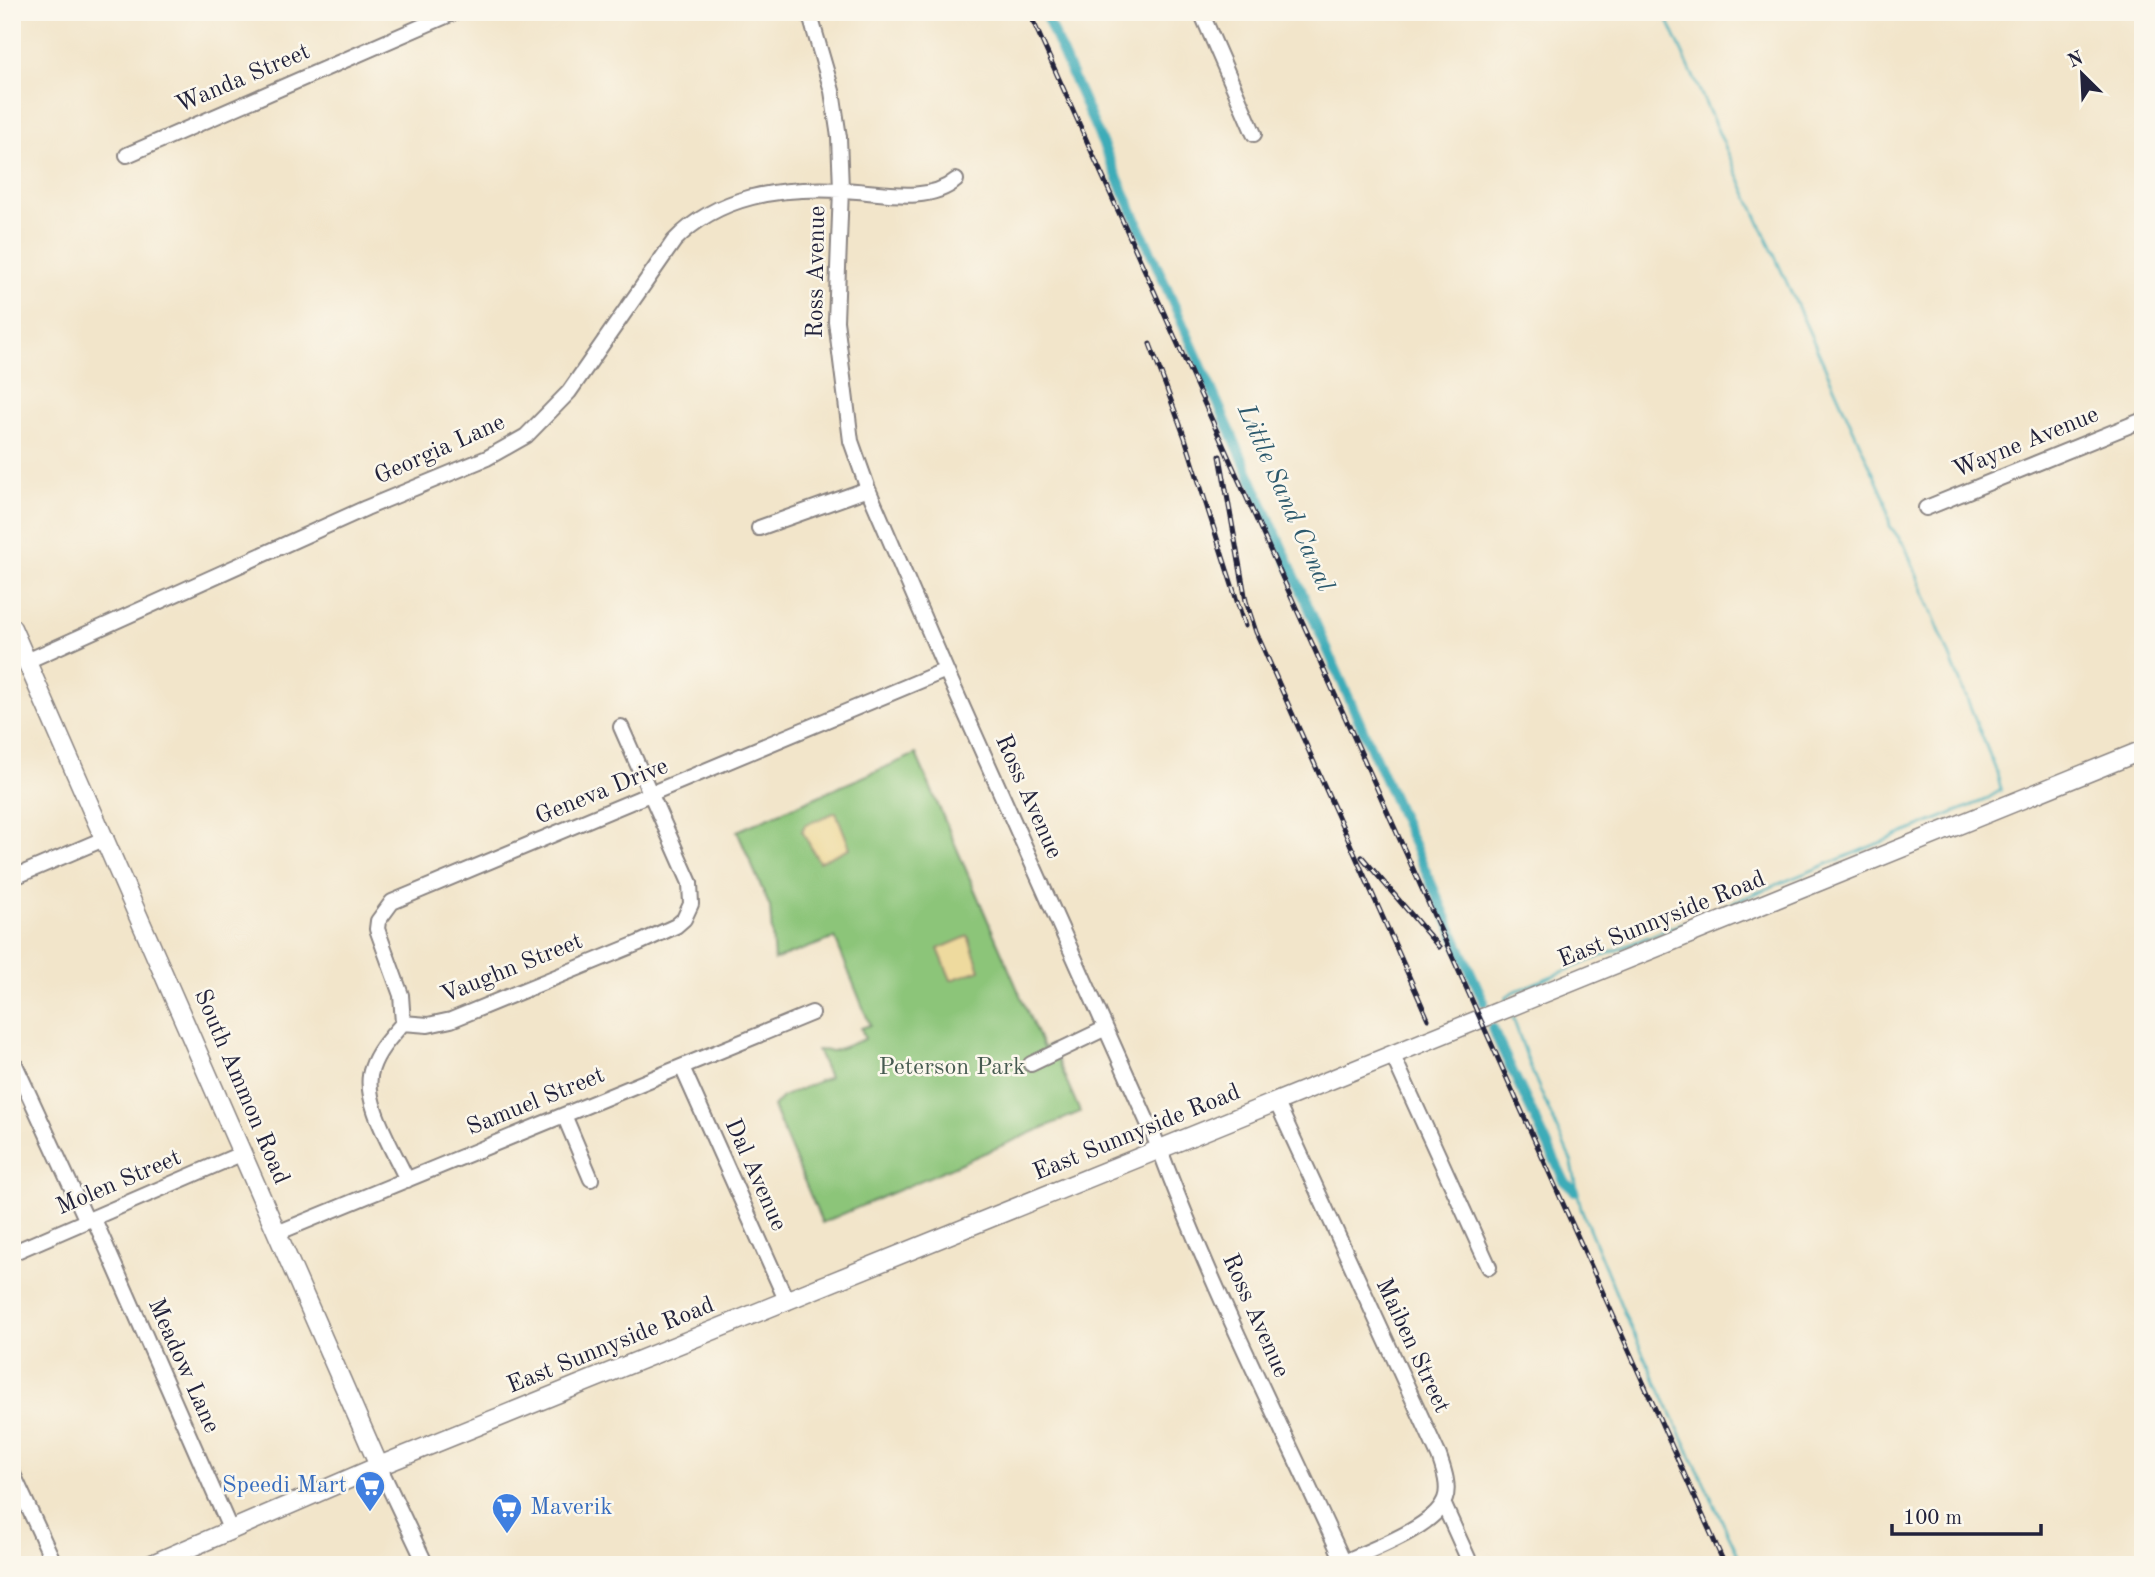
<svg xmlns="http://www.w3.org/2000/svg" width="2155" height="1577" font-family="'Old Standard TT',serif">
  <rect width="100%" height="100%" fill="#fbf7ec"/>
  <filter id="ink" filterUnits="userSpaceOnUse"><feTurbulence type="fractalNoise" baseFrequency=".0143" numOctaves="2"/><feDisplacementMap in="SourceGraphic" scale="14" xChannelSelector="R" yChannelSelector="G"/><feConvolveMatrix kernelMatrix="1 2 1 2 8 2 1 2 1" color-interpolation-filters="sRGB"/></filter>
  <filter id="wash" filterUnits="userSpaceOnUse"><feTurbulence type="fractalNoise" baseFrequency=".00686" numOctaves="4" result="noise"/><feDisplacementMap in="SourceGraphic" scale="28" xChannelSelector="R" yChannelSelector="G"/><feGaussianBlur stdDeviation="1.57" result="paint"/><feColorMatrix in="noise" values="0 0 0 0 0 0 0 0 0 0 0 0 0 0 0 0 0 1.4 0 .05"/><feComposite in="paint" operator="in"/></filter>
  <g filter="url(#wash)">
    <rect width="100%" height="100%" fill="#f2e5ca"/>
    <!-- green -->
    <path fill="#8cc579" stroke="#57745a" stroke-width="2" d="M 916,754 L 1043,1048 L 1051,1045 L 1080,1112 L 822,1223 L 773,1107 L 782,1097 L 829,1077 L 817,1050 L 833,1051 L 865,1039 L 861,1028 L 870,1025 L 835,938 L 774,960 L 770,907 L 737,831 Z"/>
    <!-- sand -->
    <path fill="#eeda9e" stroke="#887e6c" stroke-width="2" d="M 836,812 L 850,848 L 819,862 L 802,831 L 805,825 Z
      M 968,936 L 980,970 L 951,980 L 938,949 Z"/>
    <g fill="none" stroke-linecap="round" stroke-linejoin="round">
      <!-- stream -->
      <path stroke="#3cacb8" stroke-width="2.5" d="M 1506,1001 L 1506,997 L 1513,992 L 1985,800 L 2001,790 L 1997,773 L 1905,546 L 1890,526 L 1885,499 L 1664,12
        M 1513,1018 L 1533,1074 L 1572,1163 L 1581,1209 L 1628,1322 L 1743,1565"/>
      <!-- canal -->
      <path stroke="#3cacb8" stroke-width="10" d="M 1044,12 L 1484,1002
        M 1492,1028 L 1565,1182 L 1575,1191"/>
    </g>
  </g>
  <g filter="url(#ink)">
    <g fill="none" stroke-linecap="round" stroke-linejoin="round">
      <!-- minor casing -->
      <g stroke="#8a8482" stroke-width="18">
        <path id="minor" d="M 809,12 L 832,91 L 839,137 L 841,189 L 836,321 L 851,441 L 868,489 L 946,670 L 1160,1150 C 1213,1292 1282,1427 1345,1565
          M 1201,12 L 1254,134
          M 127,155 L 455,12
          M 1926,508 L 2143,420
          M 759,528 L 868,489
          M 27,661 L 366,508 L 487,458 L 526,436 L 569,392 L 674,241 C 718,195 781,187 842,190 C 878,191 927,205 956,180
          M 12,878 L 106,838
          M 403,1023 L 401,995 L 377,929 L 378,921 L 392,902 L 946,670
          M 1393,1056 L 1489,1267
          M 12,1058 L 87,1221
          M 1031,1064 L 1104,1029
          M 682,1067 L 787,1302
          M 1277,1103 L 1439,1456 C 1443,1468 1450,1486 1445,1499 C 1435,1527 1370,1550 1344,1562
          M 564,1115 L 591,1179
          M 407,1180 C 394,1151 360,1098 372,1068 C 378,1050 391,1037 403,1023 L 428,1025 L 451,1020 L 639,943 L 676,926 L 684,919 L 691,904 L 690,883 L 621,727
          M 94,1219 L 231,1531
          M 277,1233 L 812,1013
          M 12,1253 L 243,1153
          M 379,1466 L 426,1565
          M 12,1472 L 55,1565
          M 1443,1503 L 1471,1565"/>
      </g>
      <!-- major casing -->
      <g stroke="#8a8482" stroke-width="21">
        <path id="major" d="M 12,628 L 379,1466
          M 150,1565 L 379,1466 L 2143,750"/>
      </g>
      <!-- minor -->
      <use href="#minor" stroke="#fff" stroke-width="14"/>
      <!-- major -->
      <use href="#major" stroke="#fff" stroke-width="18"/>
      <!-- rail casing -->
      <g stroke="#22223b" stroke-width="5">
        <path id="rail" d="M 1029,12 L 1725,1565
          M 1150,344 L 1185,438 L 1245,626
          M 1220,456 L 1246,601 L 1256,632 L 1428,1019
          M 1362,857 L 1439,947"/>
      </g>
      <!-- rail -->
      <use href="#rail" stroke="#fbf7ec" stroke-width="2.5" stroke-dasharray="8" stroke-linecap="butt"/>
    </g>
  </g>
  <!-- icons -->
  <defs>
    <g id="supermarket-pin" transform="scale(1.575)"><path d="M0 17L-7.5 6A9.5 9.5 0 1 1 7.5 6Z" fill="#3f7fe0" stroke="#fbf7ec"/><path d="M-6-5.5h2.5l.6 2H6L4.5 2H-2.5L-4.4-4H-6ZM-1.5 3.2a1.3 1.3 0 1 0 .1 0ZM3 3.2a1.3 1.3 0 1 0 .1 0Z" fill="#fff"/></g>
  </defs>
  <g fill-rule="evenodd">
    <use href="#supermarket-pin" x="370" y="1486"/>
    <use href="#supermarket-pin" x="507" y="1508"/>
  </g>
  <g text-anchor="middle" dominant-baseline="central" stroke-width="5" stroke-linejoin="round" paint-order="stroke">
    <!-- street labels -->
    <g font-size="24" fill="#22223b" stroke="#fbf7ec">
      <text transform="translate(243 79) rotate(-23)">Wanda Street</text>
      <text transform="translate(817 272) rotate(-89)">Ross Avenue</text>
      <text transform="translate(2026 443) rotate(-22)">Wayne Avenue</text>
      <text transform="translate(440 450) rotate(-24)">Georgia Lane</text>
      <text transform="translate(602 792) rotate(-22)">Geneva Drive</text>
      <text transform="translate(1028 797) rotate(66)">Ross Avenue</text>
      <text transform="translate(1662 920) rotate(-22)">East Sunnyside Road</text>
      <text transform="translate(512 969) rotate(-22)">Vaughn Street</text>
      <text transform="translate(241 1087) rotate(67)">South Ammon Road</text>
      <text transform="translate(536 1102) rotate(-22)">Samuel Street</text>
      <text transform="translate(1137 1133) rotate(-22)">East Sunnyside Road</text>
      <text transform="translate(755 1175) rotate(66)">Dal Avenue</text>
      <text transform="translate(119 1183) rotate(-23)">Molen Street</text>
      <text transform="translate(1255 1316) rotate(66)">Ross Avenue</text>
      <text transform="translate(611 1346) rotate(-22)">East Sunnyside Road</text>
      <text transform="translate(1412 1346) rotate(65)">Maiben Street</text>
      <text transform="translate(183 1366) rotate(66)">Meadow Lane</text>
    </g>
    <!-- park labels -->
    <g font-size="24" fill="#475b51" stroke="#fbf7ec">
      <text x="952" y="1068">Peterson Park</text>
    </g>
    <!-- shop labels -->
    <g font-size="24" fill="#366cbe" stroke="#fbf7ec" text-anchor="end">
      <text x="347" y="1486">Speedi Mart</text>
      <text x="530" y="1508" text-anchor="start">Maverik</text>
    </g>
    <!-- water labels -->
    <g font-size="26" font-style="italic" fill="#2c596d" stroke="#fbf7ec">
      <text transform="translate(1285 498) rotate(66)">Little Sand Canal</text>
    </g>
  </g>
  <!-- margin -->
  <rect width="2155" height="1577" fill="none" stroke="#fbf7ec" stroke-width="42"/>
  <!-- north arrow -->
  <g transform="translate(2082 74) rotate(336)" stroke="#fbf7ec" stroke-width="5" paint-order="stroke">
  <path d="M0-5L12 26L0 18L-12 26Z" fill="#22223b"/>
  <text y="-10" font-size="19" font-weight="bold" text-anchor="middle" fill="#22223b">N</text>
  </g>
  <!-- scale -->
  <path d="M1892 1524v10h149v-10" fill="none" stroke="#22223b" stroke-width="3.5"/>
  <text x="1903" y="1524" font-size="21" fill="#22223b" stroke="#fbf7ec" stroke-width="5" paint-order="stroke">100 m</text>
</svg>
